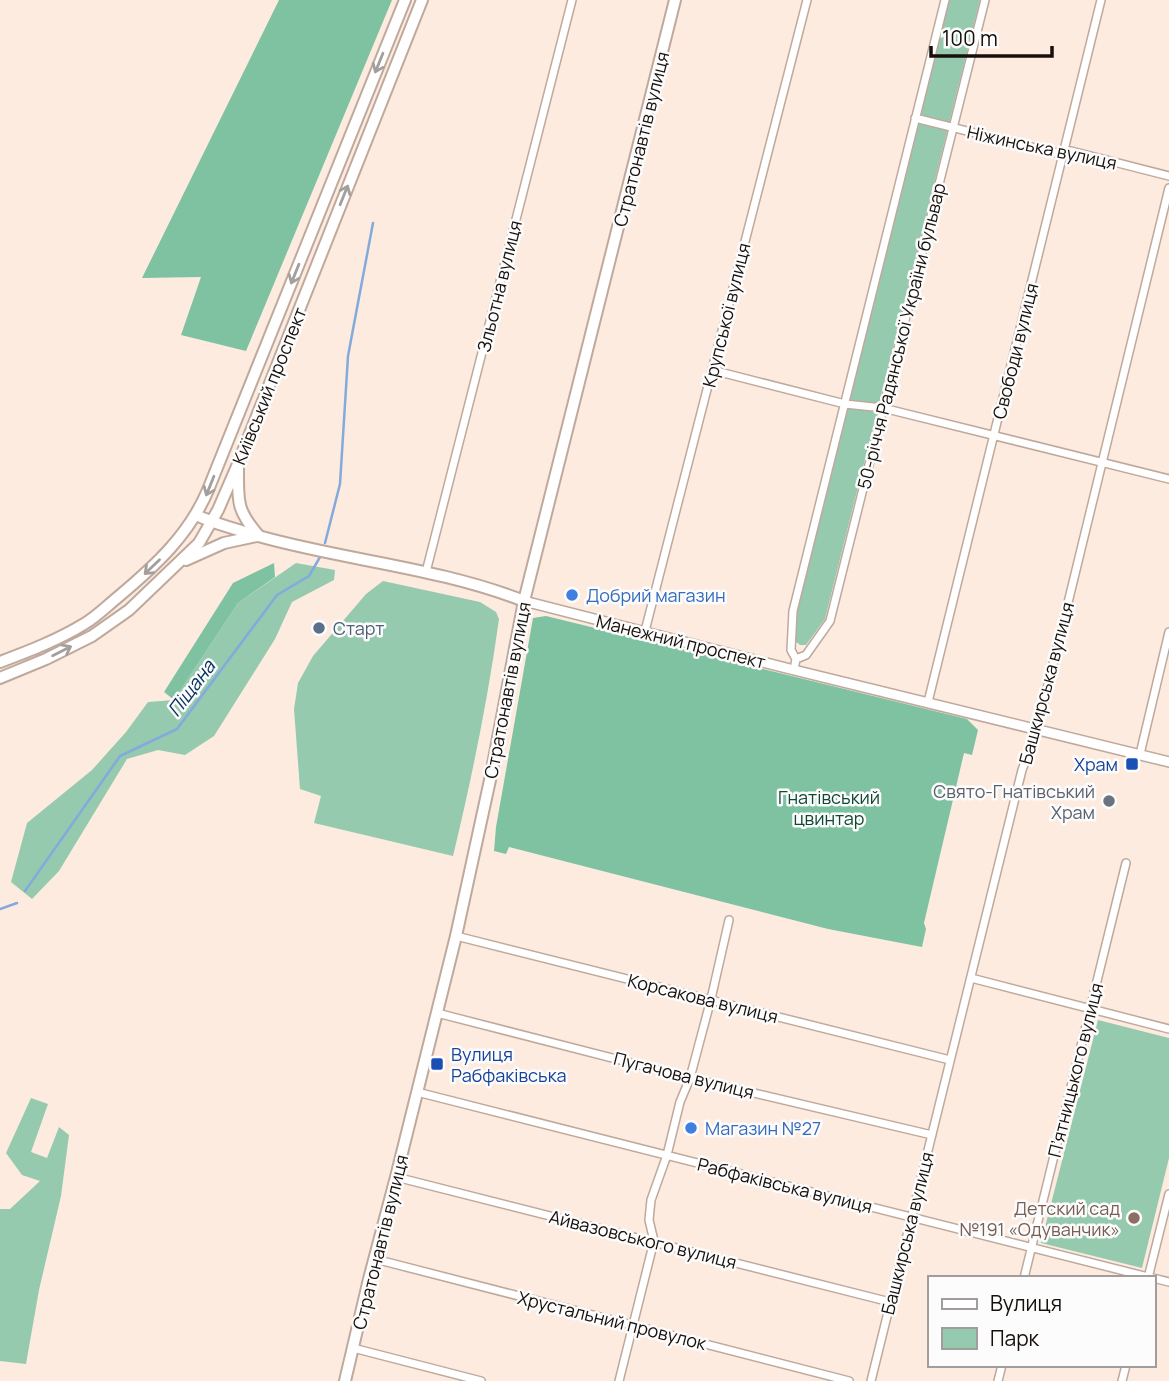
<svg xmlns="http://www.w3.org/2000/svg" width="1169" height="1381" font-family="Manrope,sans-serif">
  <rect width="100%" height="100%" fill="#fdebe0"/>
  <!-- green -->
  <path fill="#95caaf" d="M 948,0 L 980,0 L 825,619 L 806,645 L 800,645 L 795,641 L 795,611 Z
    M 296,563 L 335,570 L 334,580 L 292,602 L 275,639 L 214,736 L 185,755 L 158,750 L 127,759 L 59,871 L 32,899 L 11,882 L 27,823 L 92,770 L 126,732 L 148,702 L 174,700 L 238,603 Z
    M 383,581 L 480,602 L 496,612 L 499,619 C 488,699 472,777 453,856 L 314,823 L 321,796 L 300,789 L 294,709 L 298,683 L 313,656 L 366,594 Z
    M 1098,1020 L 1169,1038 L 1169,1158 L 1142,1268 L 1041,1243 Z
    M 31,1098 L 48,1104 L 31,1152 L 47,1158 L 59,1127 L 69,1135 L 61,1196 L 39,1290 L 26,1364 L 0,1361 L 0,1209 L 10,1209 L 40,1181 L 22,1175 L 6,1153 Z"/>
  <!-- forest -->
  <path fill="#7ec2a1" d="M 279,0 L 392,0 L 246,351 L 181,335 L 201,277 L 142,278 Z
    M 274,563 L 275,577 L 238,603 L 174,700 L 164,692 L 233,583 Z
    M 546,616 L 967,719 L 978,730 L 972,755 L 964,753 L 924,923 L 926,929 L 922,947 L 828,929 L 509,847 L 506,854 L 494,851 L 496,827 L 533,618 Z"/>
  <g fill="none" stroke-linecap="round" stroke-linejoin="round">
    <!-- stream -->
    <path stroke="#83aadc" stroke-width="2.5" d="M 325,543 L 340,484 L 348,356 L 373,223
      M 25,891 L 120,756 L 177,729 L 277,595 L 309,576 L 320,557
      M 0,909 L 17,903"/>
    <!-- minor casing -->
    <g stroke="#bfa99c" stroke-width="10">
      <path id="minor" d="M 915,118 L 1055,153 L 1063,151 L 1071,151 L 1169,176
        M 712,370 L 845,404 L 883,408 L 1169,479
        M 426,572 L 572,0
        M 645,631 L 807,0
        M 796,659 L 791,650 L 793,611 L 945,0
        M 794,670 L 796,659 L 806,655 L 830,621 L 985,0
        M 928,702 L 1101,0
        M 1140,754 L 1169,632
        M 456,936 L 950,1060
        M 971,978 L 1169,1029
        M 437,1013 L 690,1078 L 932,1135
        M 417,1092 L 1152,1278
        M 396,1177 L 890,1302
        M 375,1259 L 849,1381
        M 1024,1278 L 1126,863
        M 1148,1278 L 1169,1194
        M 1153,1278 L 1169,1282
        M 353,1348 L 481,1381
        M 619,1381 L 654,1241 L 649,1220 L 651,1200 L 667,1155 L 680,1102 L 690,1078 L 711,999 L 729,920
        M 871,1381 L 1022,770 L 1037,730 L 1169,188
        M 998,1381 L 1002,1365
        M 1122,1381 L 1126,1365"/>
    </g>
    <!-- tertiary casing -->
    <g stroke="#bfa99c" stroke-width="12">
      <path id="tertiary" d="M 524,601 L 794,670 L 1169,762"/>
    </g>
    <!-- primary casing -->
    <g stroke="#bfa99c" stroke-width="14">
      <path id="primary" d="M 238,468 C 238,501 236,510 259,536
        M 196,515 C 217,525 240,530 262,537 C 349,561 440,568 524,601
        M 186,560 L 224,543 L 257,536
        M 0,662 C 29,651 58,640 84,624 C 96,617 107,606 118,597 C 155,566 189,535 208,490 L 405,0
        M 0,678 L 46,659 L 92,636 L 129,610 L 199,543 L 218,510 L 238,464 L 422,0
        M 345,1381 L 369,1279 L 396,1177 L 456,936 L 490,780 L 524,601 L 675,0"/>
    </g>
    <!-- minor -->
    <use href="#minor" stroke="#fff" stroke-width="7"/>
    <!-- tertiary -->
    <use href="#tertiary" stroke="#fff" stroke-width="9"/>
    <!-- primary -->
    <use href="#primary" stroke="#fff" stroke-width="10"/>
  </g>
  <!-- one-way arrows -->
  <defs><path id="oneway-shaft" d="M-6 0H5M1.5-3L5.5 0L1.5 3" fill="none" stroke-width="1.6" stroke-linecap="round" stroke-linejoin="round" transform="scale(1.75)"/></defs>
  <g stroke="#a29f9d">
    <use href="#oneway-shaft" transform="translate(379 63) rotate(112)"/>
    <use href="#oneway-shaft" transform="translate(344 195) rotate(-68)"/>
    <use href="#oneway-shaft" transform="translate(295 274) rotate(112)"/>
    <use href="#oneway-shaft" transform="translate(210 486) rotate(112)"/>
    <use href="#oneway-shaft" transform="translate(152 567) rotate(136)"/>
    <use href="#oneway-shaft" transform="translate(62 651) rotate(-27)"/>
  </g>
  <!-- markers -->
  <g fill="#3f7fe0" stroke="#fcfcfc" stroke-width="2.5">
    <circle cx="572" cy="595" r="7"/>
    <circle cx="691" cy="1128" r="7"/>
  </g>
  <circle fill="#5c6f8a" stroke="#fcfcfc" stroke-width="2.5" cx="319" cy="628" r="7"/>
  <g fill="#1a4fb4" stroke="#fcfcfc" stroke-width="2.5">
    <rect x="1125" y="757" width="14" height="14" rx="3.5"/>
    <rect x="430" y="1057" width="14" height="14" rx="3.5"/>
  </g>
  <circle fill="#6b7280" stroke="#fcfcfc" stroke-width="2.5" cx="1109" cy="801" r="7"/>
  <circle fill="#8d6e63" stroke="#fcfcfc" stroke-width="2.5" cx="1134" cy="1218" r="7"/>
  <g text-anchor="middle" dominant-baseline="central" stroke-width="5" stroke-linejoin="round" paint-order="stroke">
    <!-- street labels -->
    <g font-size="18" fill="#170f0b" stroke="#fcfcfc">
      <text transform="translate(641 139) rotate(-76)">Стратонавтів вулиця</text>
      <text transform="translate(1042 147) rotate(12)">Ніжинська вулиця</text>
      <text transform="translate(499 286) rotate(-76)">Зльотна вулиця</text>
      <text transform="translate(726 315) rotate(-76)">Крупської вулиця</text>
      <text transform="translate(901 336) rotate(-76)">50-річчя Радянської України бульвар</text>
      <text transform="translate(1015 351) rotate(-76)">Свободи вулиця</text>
      <text transform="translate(269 386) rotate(-68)">Київський проспект</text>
      <text transform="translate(681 641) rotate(14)">Манежний проспект</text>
      <text transform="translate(1046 683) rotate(-75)">Башкирська вулиця</text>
      <text transform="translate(507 690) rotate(-79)">Стратонавтів вулиця</text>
      <text transform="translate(703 998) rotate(14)">Корсакова вулиця</text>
      <text transform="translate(1075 1070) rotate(-76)">П’ятницького вулиця</text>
      <text transform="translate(684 1075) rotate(14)">Пугачова вулиця</text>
      <text transform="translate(785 1185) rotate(14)">Рабфаківська вулиця</text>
      <text transform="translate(907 1233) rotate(-76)">Башкирська вулиця</text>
      <text transform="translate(643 1239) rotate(14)">Айвазовського вулиця</text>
      <text transform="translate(380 1242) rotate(-76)">Стратонавтів вулиця</text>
      <text transform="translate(612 1320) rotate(14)">Хрустальний провулок</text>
    </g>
    <!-- shop labels -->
    <g font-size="18" fill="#366cbe" stroke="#fcfcfc" text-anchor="start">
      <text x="586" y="595">Добрий магазин</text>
      <text x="705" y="1128">Магазин №27</text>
    </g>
    <!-- service labels -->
    <g font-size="18" fill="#4e5e75" stroke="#fcfcfc" text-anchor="start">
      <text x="333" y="628">Старт</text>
    </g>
    <!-- transit labels -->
    <g font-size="18" fill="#164399" stroke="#fcfcfc" text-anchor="end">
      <text x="1118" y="764">Храм</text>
      <text x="451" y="1054" text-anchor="start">Вулиця<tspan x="451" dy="21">Рабфаківська</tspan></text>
    </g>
    <!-- worship labels -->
    <g font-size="18" fill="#5b616d" stroke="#fcfcfc" text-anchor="end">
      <text x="1095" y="791">Свято-Гнатівський<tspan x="1095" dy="21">Храм</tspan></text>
    </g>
    <!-- park labels -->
    <g font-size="18" fill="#0f4731" stroke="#fcfcfc">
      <text x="829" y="797">Гнатівський<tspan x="829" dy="21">цвинтар</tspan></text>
    </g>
    <!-- education labels -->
    <g font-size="18" fill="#785e54" stroke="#fcfcfc" text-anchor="end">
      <text x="1120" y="1208">Детский сад<tspan x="1120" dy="21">№191 «Одуванчик»</tspan></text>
    </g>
    <!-- water labels -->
    <g font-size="19" font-style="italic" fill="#0a3260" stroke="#fcfcfc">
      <text transform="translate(191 688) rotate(-53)">Піщана</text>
    </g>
  </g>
  <!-- legend -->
  <rect x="928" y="1276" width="228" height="91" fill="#fcfcfc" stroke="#a09d9c" stroke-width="2"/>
  <rect x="942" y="1299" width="35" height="10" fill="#ffffff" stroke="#a09d9c" stroke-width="2"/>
  <text x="990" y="1311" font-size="21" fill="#170f0b">Вулиця</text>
  <rect x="942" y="1328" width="35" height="21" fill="#95caaf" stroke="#a09d9c" stroke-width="2"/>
  <text x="990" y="1346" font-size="21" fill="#170f0b">Парк</text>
  <!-- scale -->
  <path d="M931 46v10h121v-10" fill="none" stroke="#170f0b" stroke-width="3.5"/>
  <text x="942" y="46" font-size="21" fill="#170f0b" stroke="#fcfcfc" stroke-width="5" paint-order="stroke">100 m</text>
</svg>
